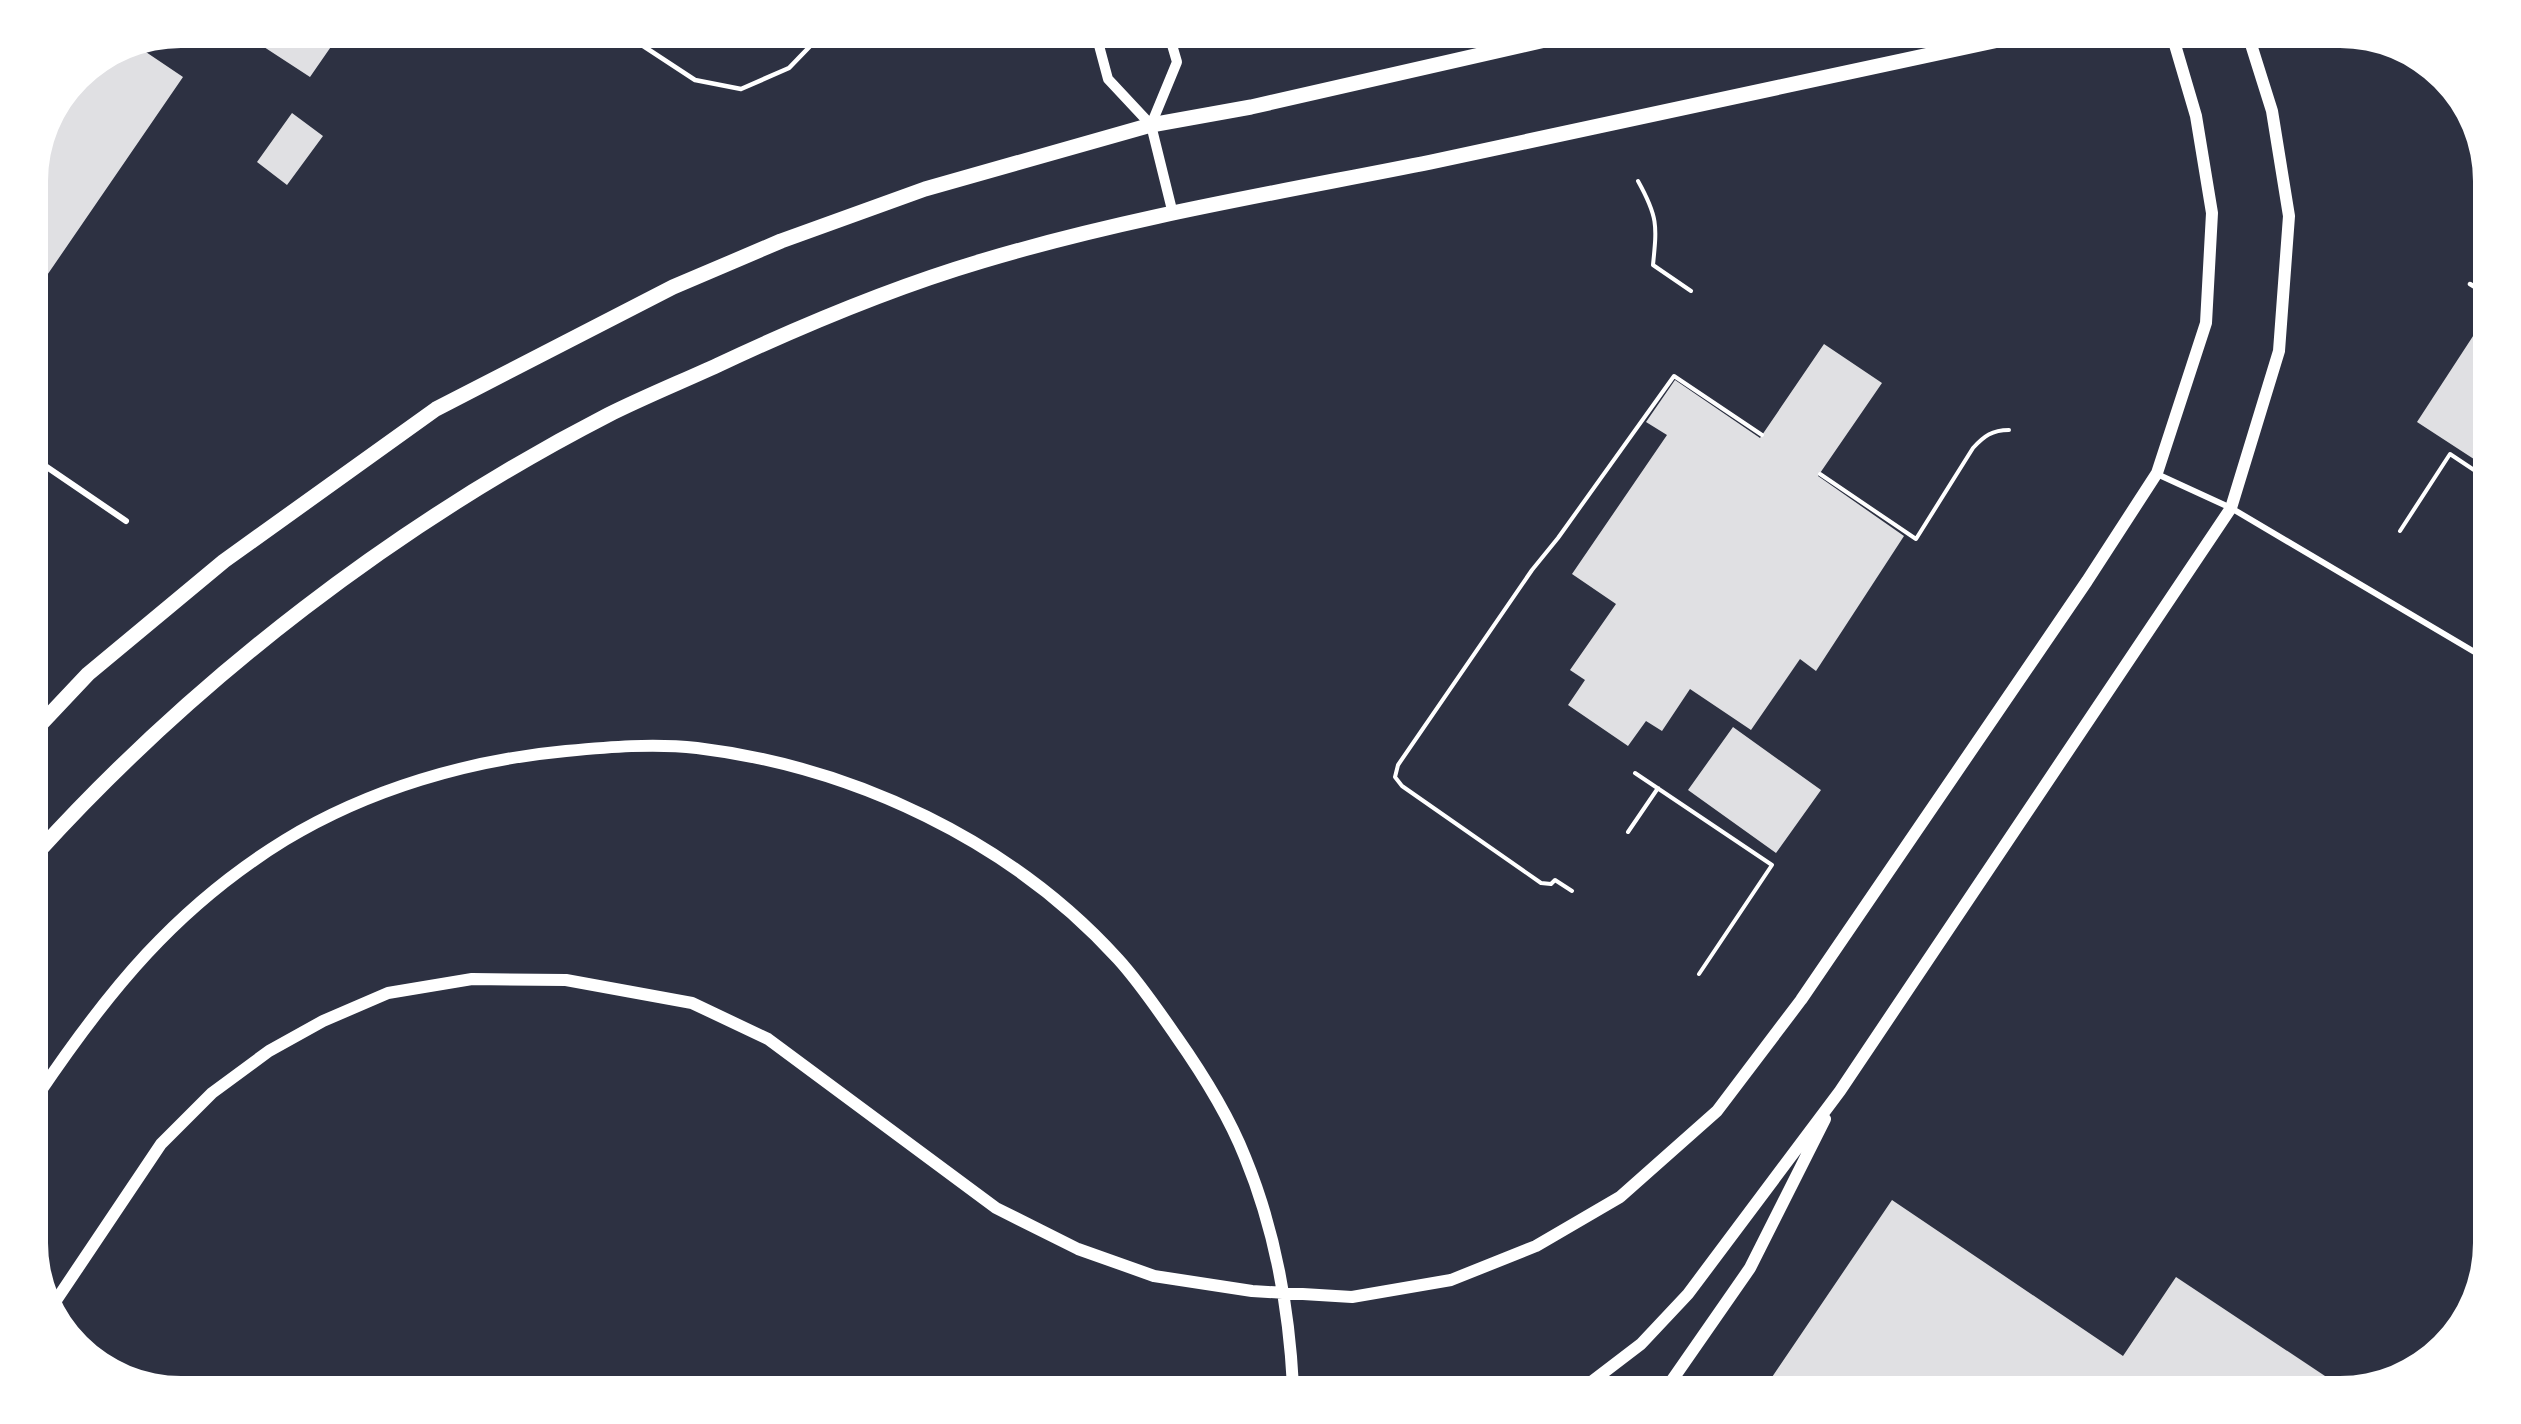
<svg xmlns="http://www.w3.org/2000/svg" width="2521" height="1424" font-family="'Titillium Web',sans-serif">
  <rect width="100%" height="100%" fill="#2d3142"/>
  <!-- building -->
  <path fill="#e0e0e3" d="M 250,38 L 337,38 L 310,77 Z
    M 137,46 L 183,77 L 41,284 L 38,282 L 38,172 L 47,132 L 87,75 L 126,48 Z
    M 292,113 L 323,136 L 287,185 L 257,162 Z
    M 2477,330 L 2483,334 L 2483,465 L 2417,422 Z
    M 1824,344 L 1882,383 L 1818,476 L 1904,536 L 1816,671 L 1800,659 L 1751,730 L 1690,689 L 1662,731 L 1646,721 L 1628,746 L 1568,705 L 1585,680 L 1570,670 L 1616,604 L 1572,574 L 1667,435 L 1646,422 L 1675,380 L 1760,438 Z
    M 1733,727 L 1821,790 L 1776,853 L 1688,790 Z
    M 1892,1200 L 2123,1356 L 2176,1277 L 2340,1386 L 1766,1386 Z"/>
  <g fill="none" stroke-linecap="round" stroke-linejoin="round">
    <!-- path -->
    <path stroke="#fff" stroke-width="4" d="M 1638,181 C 1658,217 1657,225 1653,265 L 1691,291
      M 1820,474 L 1916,539 L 1973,448 C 1984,436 1992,430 2009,430
      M 2400,531 L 2450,454 L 2483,476
      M 1635,773 L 1772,865 L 1699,974
      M 1628,832 L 1658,788
      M 1572,891 L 1555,880 L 1551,884 L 1541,883 L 1402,786 L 1395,777 L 1398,765 L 1532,570 L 1558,538 L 1674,376 L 1762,435"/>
    <!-- service -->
    <path stroke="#fff" stroke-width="4.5" d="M 631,38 L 695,80 L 741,89 L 789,68 L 818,38
      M 2470,284 L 2483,292"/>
    <!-- minor -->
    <path stroke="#fff" stroke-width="6" d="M 38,461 L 126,521
      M 2157,474 L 2231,508 L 2483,657"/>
    <!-- tertiary -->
    <path stroke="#fff" stroke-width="10" d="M 1097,38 L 1108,79 L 1151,125 L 1173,214
      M 1151,125 L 1177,62 L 1170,38"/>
    <!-- secondary -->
    <path stroke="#fff" stroke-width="12" d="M 38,1095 C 108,991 176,907 285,840 C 369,789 469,760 566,751 C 609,747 653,743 697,748 C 854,767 1011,841 1118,959 C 1139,982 1158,1010 1176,1036 C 1202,1073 1228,1114 1245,1157 C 1275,1230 1289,1308 1293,1386
      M 55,1302 L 161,1144 L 212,1093 L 269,1051 L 323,1021 L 388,993 L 472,979 L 566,980 L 692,1003 L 768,1039 L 996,1208 L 1078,1249 L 1154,1276 L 1252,1291 L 1352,1297 L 1451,1280 L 1536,1246 L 1620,1197 L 1717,1111 L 1801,1000 L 2087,581 L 2157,473 L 2206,323 L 2212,213 L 2196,116 L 2173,38
      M 1586,1386 L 1641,1344 L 1688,1294 L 1840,1091 L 2231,508 L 2279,351 L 2289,216 L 2272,111 L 2249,38
      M 1668,1386 L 1750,1268 L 1825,1119"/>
    <!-- primary -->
    <path stroke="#fff" stroke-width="15" d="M 38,727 L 88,674 L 224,561 L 436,409 L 673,287 L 781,241 L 925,189 L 1151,125 L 1251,107 L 1554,38
      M 38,852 C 197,677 398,523 608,415 C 644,397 681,382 718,365 C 803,325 891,288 982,261 C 1129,217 1281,192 1431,162 C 1624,122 1816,79 2008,38"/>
  </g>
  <!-- crop -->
  <path d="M0 0H2521V1424H0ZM181 48H2340A133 133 0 0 1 2473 181V1243A133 133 0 0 1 2340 1376H181A133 133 0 0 1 48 1243V181A133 133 0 0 1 181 48Z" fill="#fff" fill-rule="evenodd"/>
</svg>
